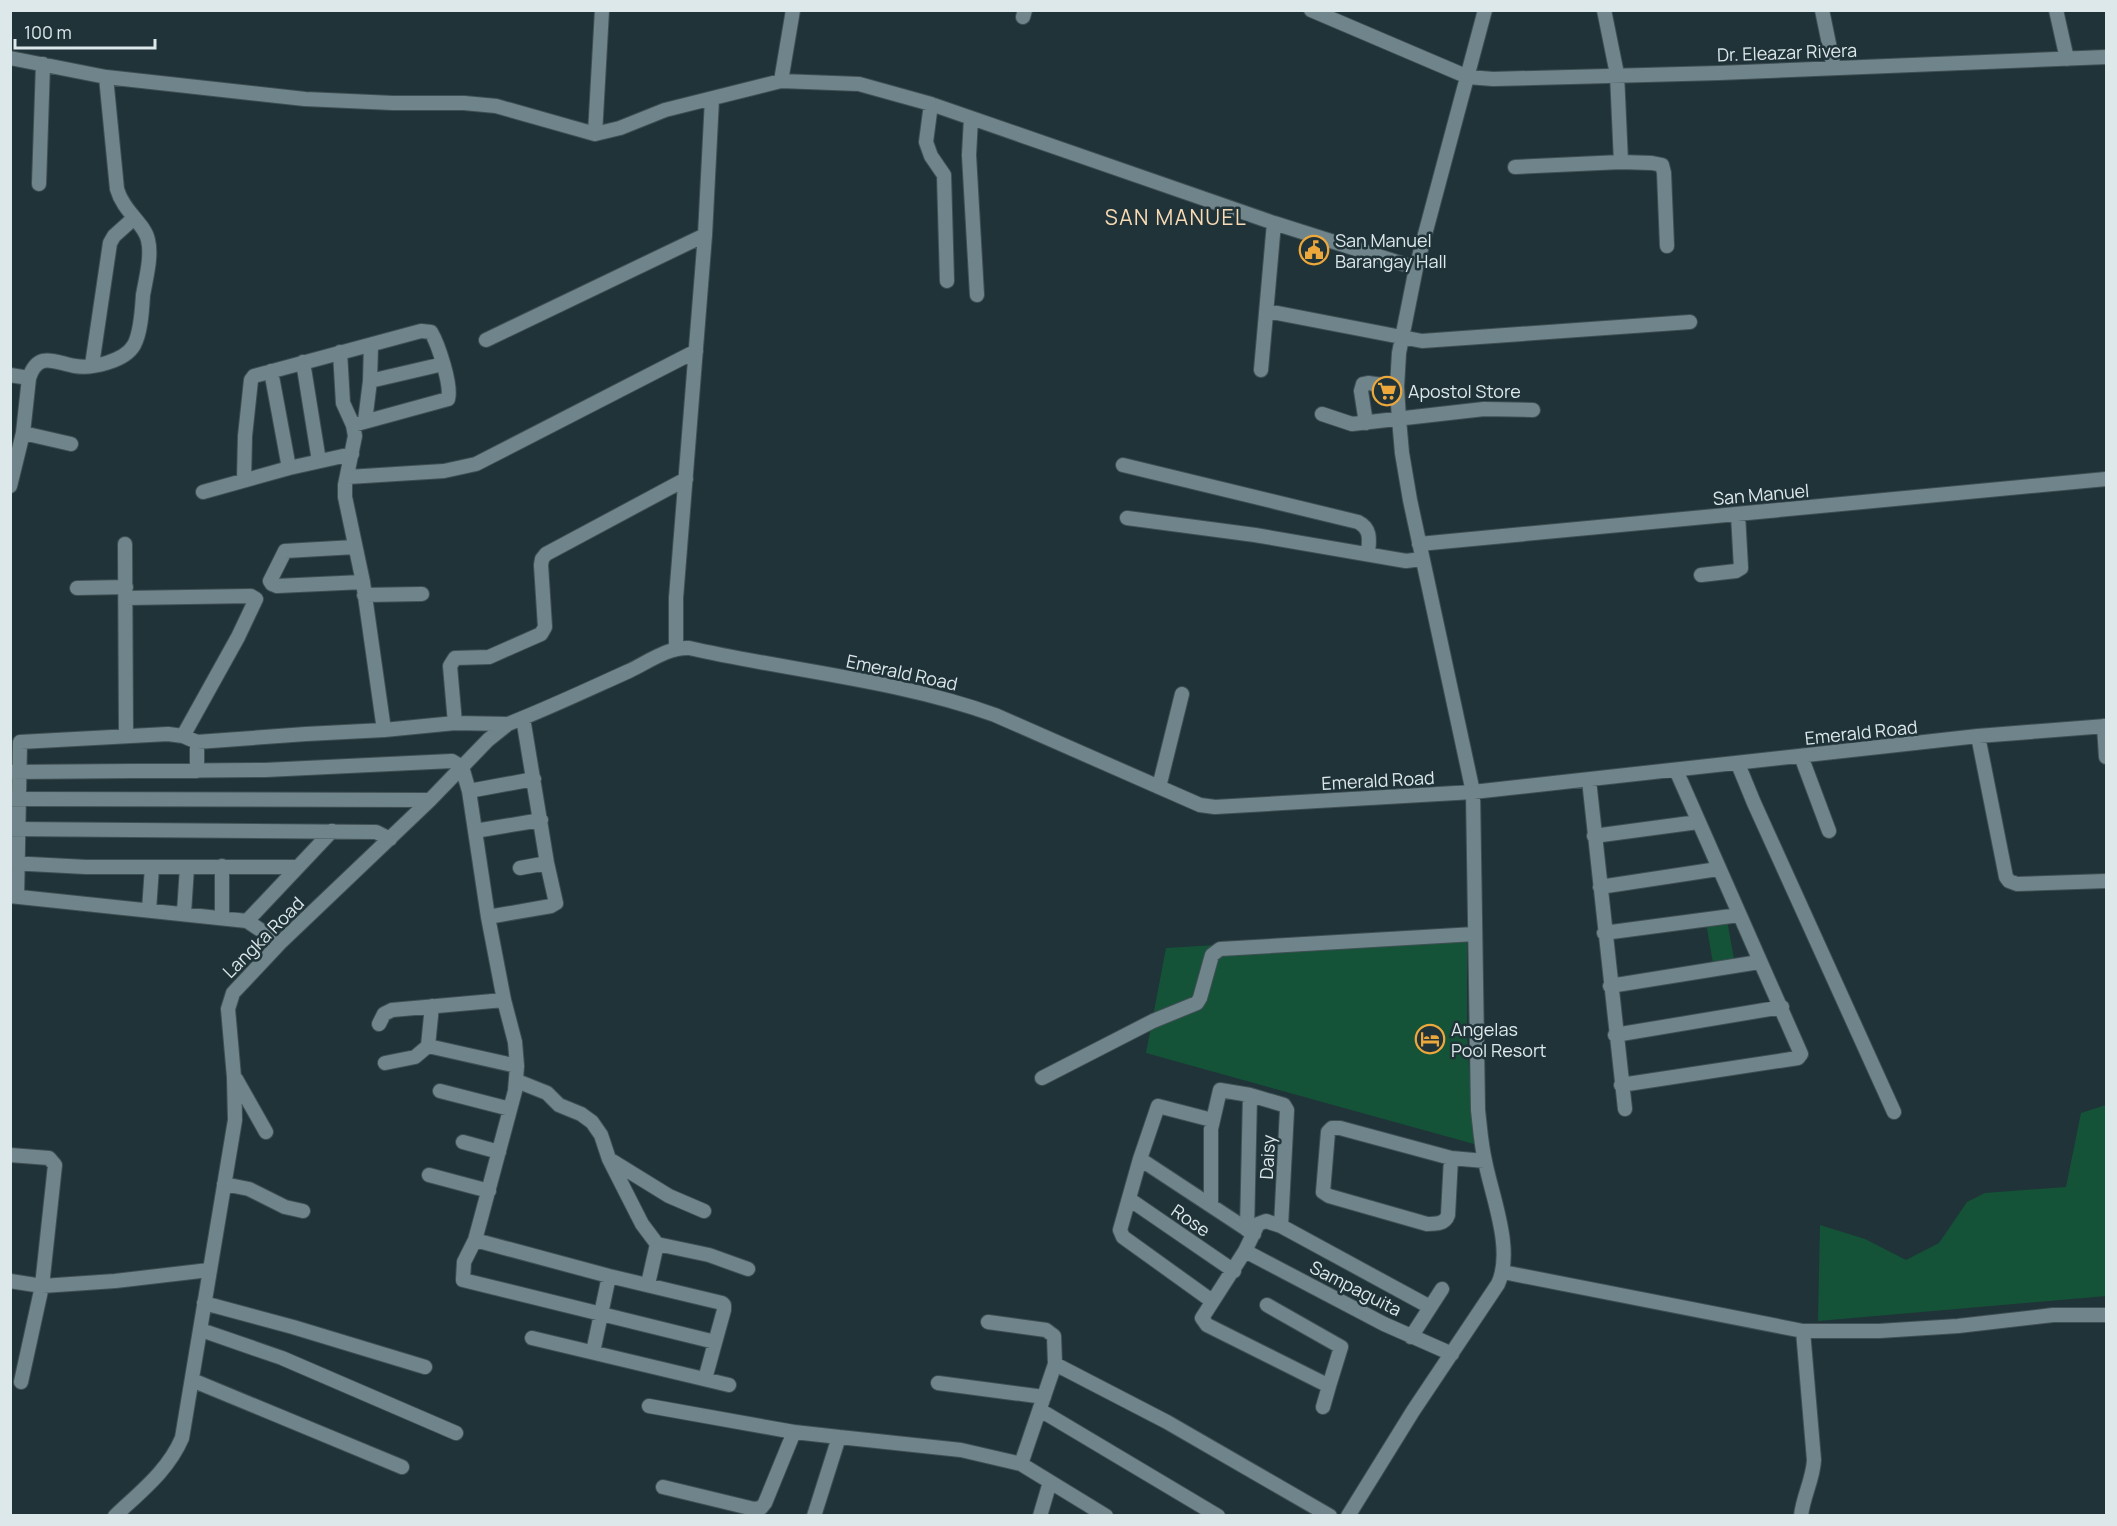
<svg xmlns="http://www.w3.org/2000/svg" width="2117" height="1526" font-family="Manrope,sans-serif">
  <rect width="100%" height="100%" fill="#203338"/>
  <!-- green -->
  <path fill="#145337" d="M 1727,920 L 1734,959 L 1713,963 L 1706,923 Z
    M 1467,934 L 1467,1037 L 1474,1144 L 1146,1053 L 1166,948 L 1316,939 Z
    M 2106,1105 L 2106,1296 L 1818,1321 L 1820,1225 L 1865,1239 L 1906,1260 L 1939,1243 L 1967,1202 L 1985,1193 L 2066,1187 L 2081,1113 Z"/>
  <g fill="none" stroke-linecap="round" stroke-linejoin="round">
    <!-- minor casing -->
    <g stroke="#3f5054" stroke-width="16">
      <path id="minor" d="M 1311,10 L 1468,77 L 1493,79 L 1719,73 L 2106,57
        M 1604,10 L 1617,74 L 1621,162
        M 1822,10 L 1834,68
        M 2056,10 L 2067,59
        M 1023,17 L 1025,10
        M 10,58 L 106,77 L 305,99 L 393,103 L 464,103 L 496,106 L 595,134 L 620,128 L 665,110 L 781,81 L 859,84 L 931,104 L 1274,223 L 1416,268
        M 781,81 L 793,10
        M 931,104 L 926,142 L 931,156 L 944,175 L 947,281
        M 971,118 L 969,155 L 977,295
        M 595,134 L 602,10
        M 1515,167 L 1621,162 L 1652,163 L 1662,165 L 1664,173 L 1667,246
        M 39,184 L 43,64
        M 1267,311 L 1422,341 L 1690,322
        M 486,340 L 705,235
        M 340,352 L 343,403 L 353,425 L 355,436 L 345,485 L 345,497 L 363,582 L 384,730
        M 303,362 L 319,461
        M 92,365 L 110,243 L 114,236 L 134,218
        M 1261,370 L 1274,223
        M 271,371 L 289,468
        M 10,375 L 29,378
        M 370,381 L 443,364
        M 1322,414 L 1352,424 L 1484,409 L 1533,410
        M 365,421 L 370,381 L 371,345
        M 1366,423 L 1361,391 L 1363,384 L 1368,383 L 1397,387
        M 23,433 L 71,444
        M 1123,465 L 1358,522 C 1372,529 1369,541 1368,554
        M 348,477 L 444,471 L 476,464 L 696,351
        M 244,480 L 245,436 L 251,380 L 254,376 L 421,331 L 431,332 C 438,344 452,385 448,399 L 353,425
        M 10,486 L 23,433 L 29,378 C 38,350 56,363 75,366 C 92,369 125,361 134,345 C 141,332 142,310 143,295 C 146,278 152,256 148,240 C 145,224 123,211 117,189 L 106,77
        M 203,492 L 289,468 L 352,454
        M 1127,518 L 1255,535 L 1406,561 L 1422,559
        M 125,544 L 126,736
        M 1419,544 L 2106,479
        M 355,547 L 285,551 L 270,581 L 272,584 L 277,586 L 363,582
        M 1701,575 L 1736,571 L 1741,568 L 1738,514
        M 77,588 L 126,587
        M 364,595 L 422,594
        M 126,598 L 251,596 L 256,599 L 238,637 L 183,736
        M 676,648 L 676,598 L 705,235 L 712,99
        M 455,723 L 450,666 L 455,658 L 489,657 L 541,634 L 545,627 L 541,565 L 542,559 L 546,554 L 686,479
        M 2104,726 L 2106,757
        M 1978,736 L 2006,877 L 2009,881 L 2017,884 L 2106,881
        M 197,742 L 197,771
        M 1801,756 L 1829,831
        M 1738,764 L 1754,803 L 1894,1112
        M 10,772 L 265,770 L 452,761 L 462,767 L 469,791 L 488,917 L 504,1000 L 515,1042 L 517,1066 L 515,1091 L 481,1218 L 475,1240 L 464,1262 L 463,1280 L 715,1342
        M 1589,780 L 1625,1109
        M 1159,787 L 1182,694
        M 469,791 L 534,779
        M 10,799 L 430,800
        M 10,829 L 376,832 L 390,839
        M 475,831 L 541,820
        M 1594,836 L 1698,822
        M 10,863 L 86,867 L 296,867
        M 222,866 L 222,917
        M 520,868 L 547,863
        M 1600,887 L 1718,869
        M 10,896 L 247,921 L 280,943
        M 17,897 L 20,742 L 168,734 L 183,736 L 197,742 L 306,734 L 384,730 L 455,723 L 508,724
        M 149,910 L 152,867
        M 184,913 L 187,867
        M 488,917 L 551,906 L 556,903 L 547,863 L 523,718
        M 247,921 L 332,831
        M 1604,933 L 1739,915
        M 1610,986 L 1759,962
        M 379,1024 L 384,1014 L 392,1010 L 504,1000
        M 1615,1035 L 1782,1007
        M 428,1046 L 432,1006
        M 385,1063 L 415,1057 L 428,1046 L 517,1066
        M 1042,1078 L 1153,1021 L 1197,1003 L 1200,998 L 1212,955 L 1220,949 L 1475,934
        M 236,1079 L 266,1132
        M 517,1081 L 547,1093 L 559,1105 L 581,1114 L 592,1122 L 601,1135 L 609,1159 L 642,1224 L 657,1244 L 709,1255 L 748,1269
        M 1621,1085 L 1798,1058 L 1801,1054 L 1676,770
        M 440,1091 L 510,1109
        M 463,1142 L 499,1152
        M 10,1155 L 49,1158 L 55,1165 L 42,1286 L 21,1382
        M 1451,1158 L 1448,1215 C 1445,1224 1436,1224 1427,1224 L 1329,1196 L 1323,1192 L 1328,1132 L 1332,1128 L 1340,1128 L 1451,1158 L 1485,1161
        M 609,1159 L 669,1196 L 704,1211
        M 1140,1159 L 1254,1234
        M 429,1175 L 489,1191
        M 224,1184 L 249,1189 L 285,1207 L 303,1211
        M 1129,1199 L 1234,1271
        M 1211,1205 L 1211,1129 L 1220,1090 L 1250,1095 L 1284,1105 L 1287,1110 L 1281,1226 L 1430,1307
        M 1281,1226 L 1266,1221 L 1258,1224 L 1245,1251 L 1202,1318 L 1207,1325 L 1329,1386 L 1323,1407
        M 1247,1230 L 1250,1095
        M 475,1240 L 609,1276 L 722,1303 L 724,1305 L 724,1310 L 705,1379
        M 1245,1251 L 1384,1324 L 1452,1354
        M 1503,1272 L 1803,1331 L 1879,1331 L 1958,1326 L 2053,1315 L 2106,1315
        M 10,1281 L 42,1286 L 115,1281 L 209,1270
        M 648,1284 L 657,1244
        M 1212,1301 L 1123,1237 L 1120,1230 L 1140,1159 L 1158,1106 L 1212,1120
        M 204,1303 L 293,1327 L 425,1367
        M 1267,1305 L 1341,1347 L 1329,1386
        M 988,1322 L 1046,1330 L 1054,1336 L 1055,1364 L 1021,1464
        M 201,1330 L 282,1358 L 456,1433
        M 1411,1337 L 1442,1289
        M 532,1338 L 729,1385
        M 593,1352 L 609,1276
        M 1055,1364 L 1167,1422 L 1330,1516
        M 192,1380 L 402,1467
        M 938,1383 L 1044,1397
        M 649,1406 L 794,1432 L 839,1437
        M 1040,1410 L 1218,1516
        M 663,1487 L 754,1509 L 761,1508 L 765,1503 L 794,1432
        M 115,1516 C 140,1492 168,1471 182,1438 L 235,1120 L 234,1077 L 228,1009 L 233,993 L 280,943 L 430,800 L 488,740 L 508,724 C 549,708 589,689 629,671 C 648,662 668,647 689,648 C 791,671 897,680 995,715 L 1200,805 L 1215,807 L 1473,792 L 1978,736 L 2106,726
        M 814,1516 L 839,1437 L 961,1450 L 1021,1464 L 1106,1516
        M 1040,1516 L 1050,1482
        M 1348,1516 L 1413,1411 L 1498,1284 C 1514,1250 1492,1197 1485,1161 C 1481,1144 1480,1127 1478,1110 L 1473,792 L 1410,500 L 1402,453 L 1399,419 L 1397,387 L 1399,353 L 1416,268 L 1485,10
        M 1801,1516 C 1803,1496 1813,1480 1814,1460 L 1803,1331"/>
    </g>
    <!-- minor -->
    <use href="#minor" stroke="#70858b" stroke-width="14"/>
  </g>
  <!-- icons -->
  <defs>
    <g id="civic-ring" transform="scale(1.5)"><circle r="9.5" fill="#203338" stroke="#eda83c" stroke-width="1.5"/><path d="M-.6-6.5H3V-4.5H.6V-3L4-1V1h2V6H-6V1h2V-1L-.6-3ZM-1.2 2.5V6h2.4V2.5Z" fill="#eda83c"/></g>
    <g id="supermarket-ring" transform="scale(1.5)"><circle r="9.5" fill="#203338" stroke="#eda83c" stroke-width="1.5"/><path d="M-6-5.5h2.5l.6 2H6L4.5 2H-2.5L-4.4-4H-6ZM-1.5 3.2a1.3 1.3 0 1 0 .1 0ZM3 3.2a1.3 1.3 0 1 0 .1 0Z" fill="#eda83c"/></g>
    <g id="hotel-ring" transform="scale(1.5)"><circle r="9.5" fill="#203338" stroke="#eda83c" stroke-width="1.5"/><path d="M-6-4.5h1.5V1H6V5H4.5V3h-9V5H-6ZM-4 0a1.8 1.8 0 1 1 3.6 0ZM.5 0V-2.5h3Q6-2.5 6 0Z" fill="#eda83c"/></g>
  </defs>
  <g fill-rule="evenodd">
    <use href="#civic-ring" x="1314" y="250"/>
    <use href="#supermarket-ring" x="1387" y="391"/>
    <use href="#hotel-ring" x="1430" y="1039"/>
  </g>
  <g text-anchor="middle" dominant-baseline="central" stroke-width="5" stroke-linejoin="round" paint-order="stroke">
    <!-- street labels -->
    <g font-size="18" fill="#dde8eb" stroke="#203338">
      <text transform="translate(1787 52) rotate(-2)">Dr. Eleazar Rivera</text>
      <text transform="translate(1761 494) rotate(-5)">San Manuel</text>
      <text transform="translate(902 672) rotate(12)">Emerald Road</text>
      <text transform="translate(1861 732) rotate(-6)">Emerald Road</text>
      <text transform="translate(1378 780) rotate(-3)">Emerald Road</text>
      <text transform="translate(263 937) rotate(-45)">Langka Road</text>
      <text transform="translate(1267 1157) rotate(-87)">Daisy</text>
      <text transform="translate(1191 1220) rotate(34)">Rose</text>
      <text transform="translate(1356 1288) rotate(27)">Sampaguita</text>
    </g>
    <!-- poi labels -->
    <g font-size="18" fill="#dde8eb" stroke="#203338" text-anchor="start">
      <text x="1335" y="240">San Manuel<tspan x="1335" dy="21">Barangay Hall</tspan></text>
      <text x="1408" y="391">Apostol Store</text>
      <text x="1451" y="1029">Angelas<tspan x="1451" dy="21">Pool Resort</tspan></text>
    </g>
    <!-- quarter labels -->
    <g font-size="21" letter-spacing="1.5" fill="#f8dbb5" stroke="#203338">
      <text x="1176" y="217">SAN MANUEL</text>
    </g>
  </g>
  <!-- border -->
  <rect width="2117" height="1526" fill="none" stroke="#dde8eb" stroke-width="24"/>
  <!-- scale -->
  <path d="M15 39v9h140v-9" fill="none" stroke="#dde8eb" stroke-width="3"/>
  <text x="24" y="39" font-size="18" fill="#dde8eb" stroke="#203338" stroke-width="4.5" paint-order="stroke">100 m</text>
</svg>
